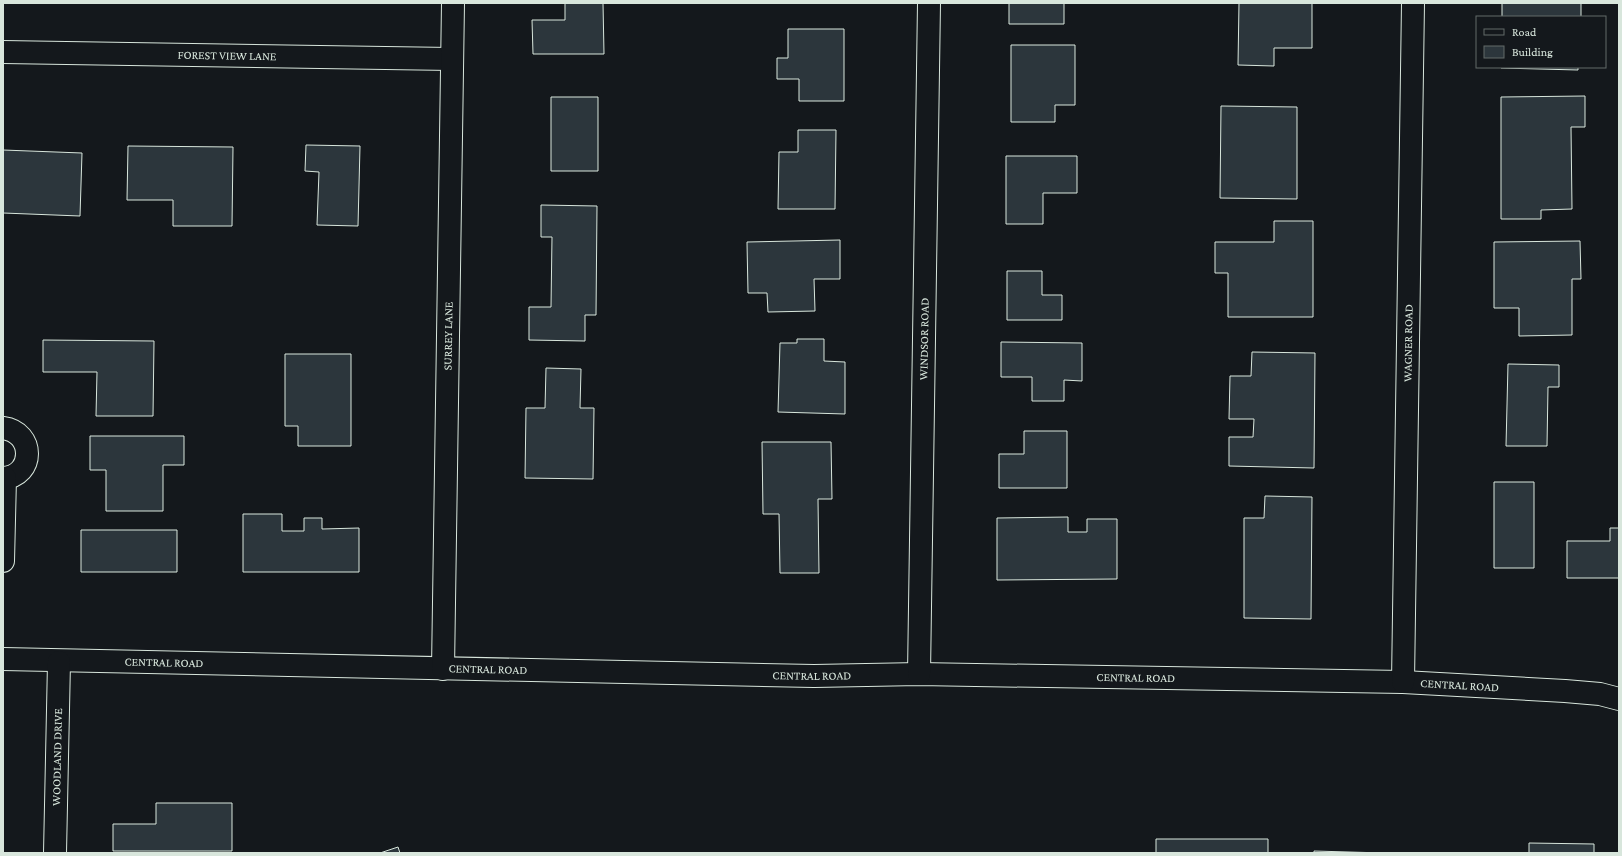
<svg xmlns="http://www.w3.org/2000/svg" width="1622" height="856" font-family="'Crimson Pro',serif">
  <rect width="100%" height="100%" fill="#14181c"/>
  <!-- building -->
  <path fill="#2c363c" stroke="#d8e6dc" d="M 565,3 L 603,3 L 604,54 L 533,54 L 532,20 L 565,20 Z
    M 1009,3 L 1064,3 L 1064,24 L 1009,24 Z
    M 1239,3 L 1312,3 L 1312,48 L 1274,48 L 1274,66 L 1238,65 Z
    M 1502,3 L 1581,3 L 1581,17 L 1502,17 Z
    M 788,29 L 844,29 L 844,101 L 799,101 L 799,79 L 777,79 L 777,58 L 788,58 Z
    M 1011,45 L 1075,45 L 1075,105 L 1055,105 L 1055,122 L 1011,122 Z
    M 1501,67 L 1578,67 L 1578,70 L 1501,68 Z
    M 1585,96 L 1585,127 L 1571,127 L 1572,209 L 1541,210 L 1541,219 L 1501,219 L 1501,97 Z
    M 551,97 L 598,97 L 598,171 L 551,171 Z
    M 1221,106 L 1297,107 L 1297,199 L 1220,198 Z
    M 798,130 L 836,130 L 835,209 L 778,209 L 779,152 L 798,152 Z
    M 306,145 L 360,146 L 358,226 L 317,225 L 319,172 L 305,171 Z
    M 128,146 L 233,147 L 232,226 L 173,226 L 173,200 L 127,200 Z
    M 3,150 L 82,153 L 80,216 L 3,213 Z
    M 1006,156 L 1077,156 L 1077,193 L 1043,193 L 1043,224 L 1006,224 Z
    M 541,205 L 597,206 L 596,315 L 585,315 L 585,341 L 529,340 L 529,307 L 551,307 L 552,237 L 541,237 Z
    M 1274,221 L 1313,221 L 1313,317 L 1228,317 L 1228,273 L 1215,273 L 1215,242 L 1274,242 Z
    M 840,240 L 840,279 L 814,279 L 815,311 L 768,312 L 767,293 L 748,293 L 747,242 Z
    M 1580,241 L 1581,279 L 1572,279 L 1572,335 L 1519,336 L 1519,308 L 1494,308 L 1494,242 Z
    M 1007,271 L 1042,271 L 1042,295 L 1062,295 L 1062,320 L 1007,320 Z
    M 797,339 L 824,339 L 824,361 L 845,362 L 845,414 L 778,412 L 780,343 L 797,343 Z
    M 43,340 L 154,341 L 153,416 L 96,416 L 97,372 L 43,372 Z
    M 1001,342 L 1082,343 L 1082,381 L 1064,380 L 1064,401 L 1032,401 L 1032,377 L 1001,377 Z
    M 1252,352 L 1315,353 L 1314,468 L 1229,466 L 1229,437 L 1253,437 L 1254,419 L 1229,419 L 1230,376 L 1251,376 Z
    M 285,354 L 351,354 L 351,446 L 298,446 L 298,426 L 285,426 Z
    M 1508,364 L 1559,365 L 1559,387 L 1548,387 L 1547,446 L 1506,446 Z
    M 546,368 L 581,369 L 580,408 L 594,408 L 593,479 L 525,478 L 526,408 L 545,408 Z
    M 1024,431 L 1067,431 L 1067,488 L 999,488 L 999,454 L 1024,454 Z
    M 90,436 L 184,436 L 184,465 L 163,465 L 163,511 L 106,511 L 106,470 L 90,470 Z
    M 762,442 L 831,442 L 832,499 L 818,499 L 819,573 L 780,573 L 779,514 L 763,514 Z
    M 1494,482 L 1534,482 L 1534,568 L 1494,568 Z
    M 1265,496 L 1312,497 L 1311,619 L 1244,618 L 1244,518 L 1264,518 Z
    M 243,514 L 282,514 L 282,531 L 304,531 L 304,518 L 322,518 L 322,529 L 359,528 L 359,572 L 243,572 Z
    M 1068,517 L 1068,532 L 1087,532 L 1087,519 L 1117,519 L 1117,579 L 997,580 L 997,518 Z
    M 1610,528 L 1619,528 L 1619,578 L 1567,578 L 1567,541 L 1610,541 Z
    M 81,530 L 177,530 L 177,572 L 81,572 Z
    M 156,803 L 232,803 L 232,851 L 113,851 L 113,824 L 156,824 Z
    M 1156,839 L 1268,839 L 1268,853 L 1156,853 Z
    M 1529,843 L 1594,844 L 1594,853 L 1529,853 Z
    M 398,847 L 400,853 L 380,853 Z
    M 1314,851 L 1384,853 L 1314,853 Z"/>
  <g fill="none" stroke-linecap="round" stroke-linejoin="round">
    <!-- minor casing -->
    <g stroke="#d8e6dc" stroke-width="24">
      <g id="minor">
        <path id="s1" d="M 3,52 L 451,59"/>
        <path d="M 3,428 C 35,432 35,476 3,478"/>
        <path d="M 3,561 L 5,478"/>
        <path id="s2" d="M 3,659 L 814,676 L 919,674 L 1403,682 L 1565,691 L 1600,694 L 1619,699"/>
        <path id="s3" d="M 443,669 L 453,3"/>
        <path id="s4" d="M 919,674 L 929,3"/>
        <path id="s5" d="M 1403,682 L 1413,3"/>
        <path id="s6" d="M 55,853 L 59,662"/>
      </g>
    </g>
    <!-- minor -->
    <use href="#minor" stroke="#14181c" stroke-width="22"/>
  </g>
  <g text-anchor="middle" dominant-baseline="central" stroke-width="3" stroke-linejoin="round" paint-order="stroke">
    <!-- street labels -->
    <g font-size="12" fill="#d8e6dc" stroke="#14181c">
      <text stroke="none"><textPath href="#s1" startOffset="224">FOREST VIEW LANE</textPath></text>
      <text stroke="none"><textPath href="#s3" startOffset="333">SURREY LANE</textPath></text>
      <text stroke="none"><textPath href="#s4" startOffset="335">WINDSOR ROAD</textPath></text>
      <text stroke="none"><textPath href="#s5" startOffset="339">WAGNER ROAD</textPath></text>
      <text stroke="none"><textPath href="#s2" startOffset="161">CENTRAL ROAD</textPath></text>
      <text stroke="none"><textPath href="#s2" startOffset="485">CENTRAL ROAD</textPath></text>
      <text stroke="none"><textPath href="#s2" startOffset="809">CENTRAL ROAD</textPath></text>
      <text stroke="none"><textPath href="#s2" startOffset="1133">CENTRAL ROAD</textPath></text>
      <text stroke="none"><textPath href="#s2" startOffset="1457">CENTRAL ROAD</textPath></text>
      <text stroke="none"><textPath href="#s6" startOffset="96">WOODLAND DRIVE</textPath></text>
    </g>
  </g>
  <!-- border -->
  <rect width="1622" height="856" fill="none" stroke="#d8e6dc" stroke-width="8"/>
  <!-- legend -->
  <rect x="1476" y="16" width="130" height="52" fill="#14181c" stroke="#626a69"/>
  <rect x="1484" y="29" width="20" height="6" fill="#14181c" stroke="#626a69"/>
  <text x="1512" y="36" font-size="12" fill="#d8e6dc">Road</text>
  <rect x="1484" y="46" width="20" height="12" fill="#2c363c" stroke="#626a69"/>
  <text x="1512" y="56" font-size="12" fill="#d8e6dc">Building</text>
</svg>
